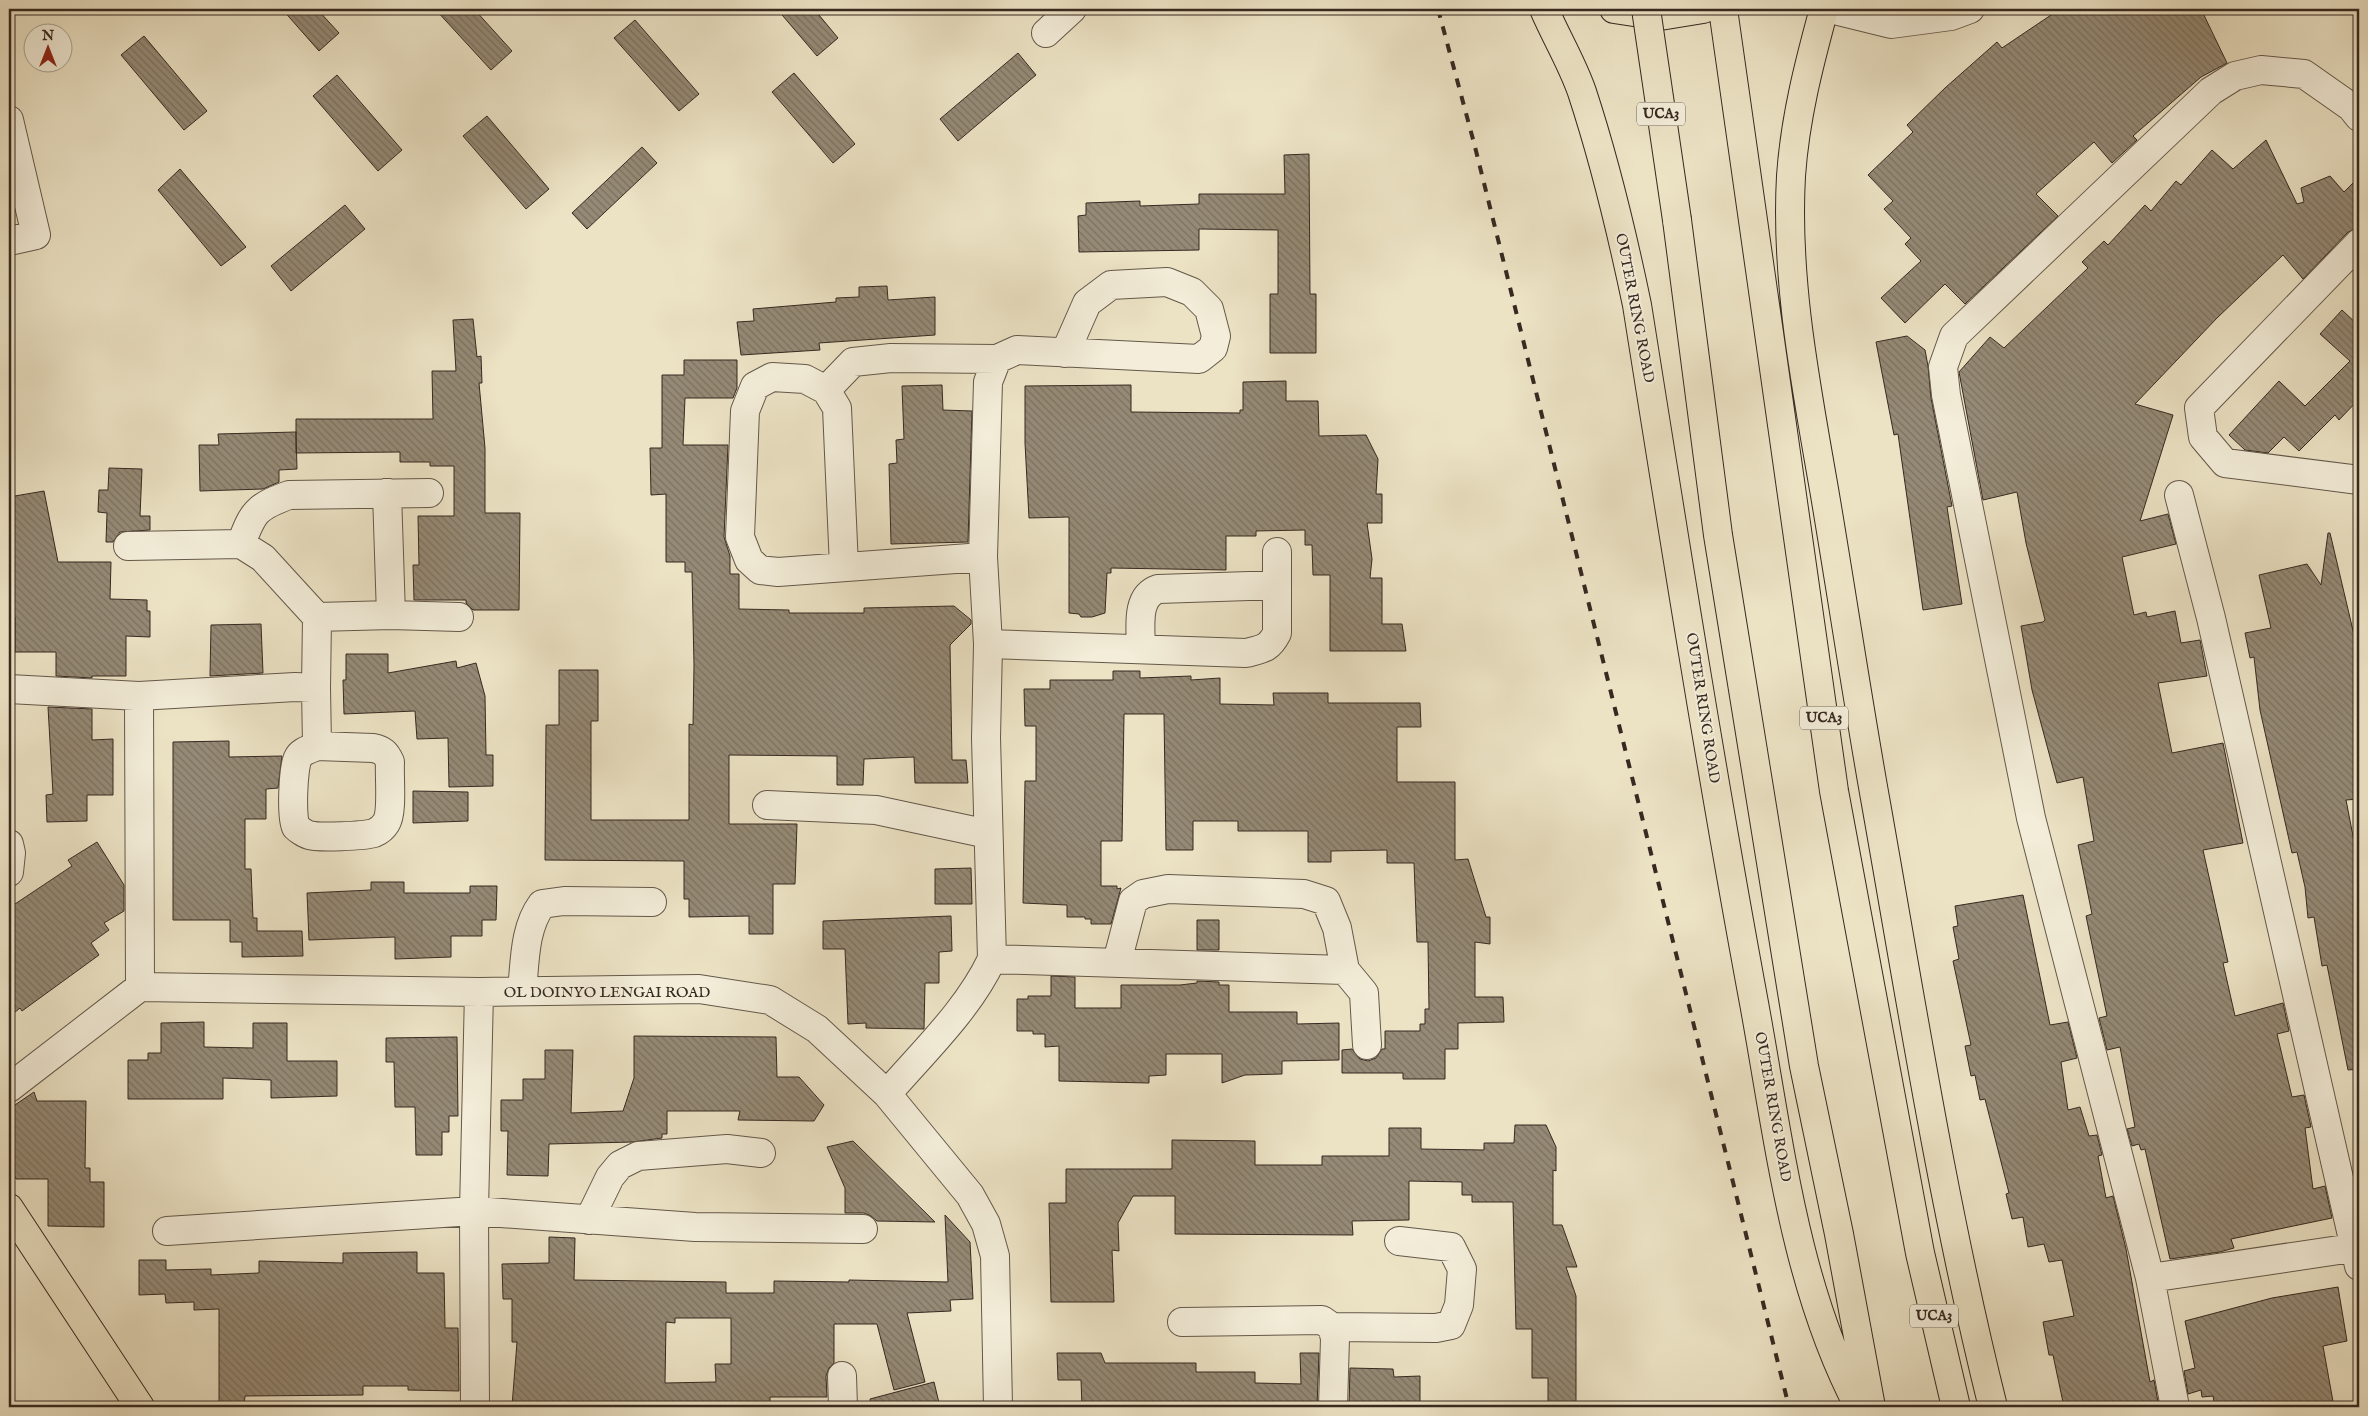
<svg xmlns="http://www.w3.org/2000/svg" width="2368" height="1416" font-family="'IM FELL English',serif">
  <defs>
    <pattern id="building-back-hatch" width="6" height="6" patternUnits="userSpaceOnUse" patternTransform="scale(1.25)"><rect width="6" height="6" fill="#958a76"/><path d="M-1 5l2 2M0 0l6 6M5-1l2 2" fill="none" stroke="#7a7160"/></pattern>
  </defs>
  <rect width="100%" height="100%" fill="#ece3c5"/>
  <filter id="stains"><feTurbulence type="fractalNoise" baseFrequency=".004" numOctaves="4"/><feColorMatrix values="0 0 0 0 .2 0 0 0 0 .09 0 0 0 0 .02 0 0 0 .5 -.17"/></filter>
  <radialGradient id="worn" r=".72"><stop offset=".6" stop-color="#630" stop-opacity="0"/><stop offset="1" stop-color="#630" stop-opacity=".3"/></radialGradient>
  <!-- building -->
  <path fill="url(#building-back-hatch)" stroke="#372921" fill-rule="evenodd" d="M 282,9 L 317,9 L 339,33 L 319,51 Z
    M 435,9 L 474,9 L 512,51 L 491,70 Z
    M 777,9 L 814,9 L 838,38 L 817,56 Z
    M 2060,9 L 2201,9 L 2227,63 L 2201,77 L 2133,136 L 2137,140 L 2112,163 L 2094,142 L 2036,194 L 2058,216 L 1965,304 L 1945,284 L 1905,323 L 1881,298 L 1921,261 L 1905,244 L 1911,238 L 1884,209 L 1893,201 L 1868,175 L 1913,132 L 1907,125 L 1945,88 L 1997,42 L 2002,48 Z
    M 635,20 L 699,94 L 679,111 L 614,38 Z
    M 144,36 L 207,111 L 184,130 L 121,55 Z
    M 1018,53 L 1036,75 L 958,141 L 940,119 Z
    M 794,73 L 855,144 L 833,163 L 772,92 Z
    M 337,75 L 402,150 L 378,171 L 313,96 Z
    M 487,116 L 549,189 L 526,209 L 463,136 Z
    M 2266,140 L 2297,204 L 2304,202 L 2301,188 L 2330,176 L 2344,192 L 2359,177 L 2359,228 L 2348,232 L 2303,279 L 2283,255 L 2217,318 L 2135,404 L 2173,415 L 2140,521 L 2168,514 L 2176,544 L 2122,557 L 2134,615 L 2146,612 L 2147,617 L 2175,611 L 2181,643 L 2200,640 L 2207,676 L 2158,683 L 2172,753 L 2223,743 L 2243,843 L 2203,850 L 2228,962 L 2223,963 L 2235,1016 L 2283,1003 L 2289,1031 L 2277,1034 L 2292,1097 L 2304,1095 L 2311,1127 L 2305,1128 L 2313,1189 L 2325,1186 L 2332,1218 L 2231,1239 L 2234,1248 L 2220,1252 L 2170,1259 L 2145,1149 L 2141,1150 L 2139,1144 L 2132,1146 L 2127,1129 L 2135,1127 L 2120,1047 L 2107,1050 L 2099,1018 L 2107,1016 L 2086,916 L 2092,914 L 2078,845 L 2094,841 L 2083,777 L 2057,783 L 2032,690 L 2021,626 L 2043,622 L 2045,620 L 2026,543 L 2017,492 L 1983,500 L 1959,372 L 1990,337 L 2004,348 L 2088,268 L 2082,262 L 2104,241 L 2108,245 L 2145,205 L 2151,211 L 2176,181 L 2181,185 L 2212,150 L 2233,169 Z
    M 642,147 L 657,163 L 587,229 L 572,213 Z
    M 1309,154 L 1310,294 L 1316,294 L 1316,353 L 1270,353 L 1270,294 L 1278,294 L 1278,230 L 1199,229 L 1199,250 L 1079,252 L 1078,216 L 1086,215 L 1086,203 L 1140,201 L 1140,206 L 1199,204 L 1199,194 L 1285,194 L 1284,155 Z
    M 180,169 L 246,247 L 221,266 L 158,190 Z
    M 345,205 L 365,229 L 291,291 L 271,266 Z
    M 887,286 L 888,300 L 935,297 L 935,335 L 819,343 L 820,350 L 741,355 L 737,322 L 754,321 L 753,309 L 836,302 L 836,298 L 859,297 L 859,287 Z
    M 2342,310 L 2359,326 L 2359,399 L 2339,420 L 2335,415 L 2299,451 L 2284,437 L 2268,453 L 2245,450 L 2229,435 L 2279,381 L 2305,406 L 2350,361 L 2320,334 Z
    M 473,319 L 477,357 L 481,356 L 482,383 L 479,383 L 485,448 L 485,513 L 520,513 L 519,610 L 473,610 L 466,603 L 466,600 L 414,600 L 413,565 L 419,565 L 418,516 L 454,516 L 454,466 L 430,466 L 430,462 L 400,462 L 400,452 L 296,453 L 296,419 L 433,419 L 432,371 L 456,371 L 453,320 Z
    M 1907,336 L 1925,350 L 1928,366 L 1931,398 L 1952,506 L 1947,507 L 1962,604 L 1923,610 L 1898,434 L 1894,435 L 1876,342 Z
    M 684,360 L 737,360 L 737,388 L 733,398 L 685,398 L 683,445 L 728,445 L 724,537 L 730,556 L 730,574 L 739,574 L 739,609 L 789,610 L 789,613 L 864,613 L 864,608 L 954,606 L 971,620 L 971,624 L 950,645 L 952,760 L 966,760 L 968,783 L 915,783 L 914,757 L 864,759 L 863,785 L 837,785 L 837,756 L 729,755 L 729,824 L 797,824 L 795,884 L 773,884 L 773,934 L 749,934 L 749,916 L 689,917 L 689,899 L 684,899 L 684,861 L 545,860 L 546,725 L 559,725 L 559,670 L 598,670 L 598,721 L 591,721 L 591,820 L 689,820 L 689,724 L 693,725 L 694,665 L 692,572 L 685,572 L 685,562 L 666,562 L 666,494 L 651,495 L 650,448 L 662,448 L 662,375 L 684,375 Z
    M 1286,381 L 1286,401 L 1318,401 L 1319,436 L 1366,435 L 1378,459 L 1376,494 L 1382,494 L 1382,523 L 1367,523 L 1372,559 L 1370,578 L 1382,578 L 1382,624 L 1402,624 L 1406,651 L 1330,651 L 1330,575 L 1313,575 L 1312,545 L 1305,545 L 1305,530 L 1256,531 L 1256,536 L 1226,536 L 1226,570 L 1111,568 L 1111,573 L 1107,573 L 1105,613 L 1092,617 L 1081,617 L 1079,614 L 1069,613 L 1069,517 L 1029,518 L 1025,443 L 1025,386 L 1131,385 L 1131,412 L 1240,413 L 1240,410 L 1243,410 L 1243,382 Z
    M 942,385 L 943,410 L 972,411 L 968,542 L 891,544 L 889,464 L 897,463 L 896,440 L 904,439 L 902,386 Z
    M 296,432 L 297,469 L 279,470 L 279,482 L 263,489 L 200,491 L 199,445 L 219,445 L 218,434 Z
    M 109,468 L 142,469 L 140,516 L 150,516 L 150,530 L 120,532 L 113,542 L 106,542 L 107,513 L 98,512 L 99,490 L 108,490 Z
    M 44,491 L 58,562 L 111,562 L 110,599 L 147,600 L 147,611 L 150,611 L 150,637 L 126,636 L 126,676 L 92,676 L 92,678 L 56,676 L 56,652 L 15,652 L 15,617 L 9,617 L 9,497 Z
    M 2328,533 L 2330,533 L 2359,656 L 2359,799 L 2346,800 L 2359,867 L 2359,1069 L 2348,1070 L 2327,965 L 2322,966 L 2314,917 L 2308,918 L 2305,887 L 2297,852 L 2292,853 L 2260,710 L 2254,657 L 2250,658 L 2245,633 L 2271,628 L 2259,575 L 2307,564 L 2321,585 Z
    M 261,624 L 263,673 L 210,676 L 211,625 Z
    M 346,654 L 388,654 L 388,673 L 456,661 L 457,668 L 476,663 L 485,696 L 486,755 L 493,755 L 493,786 L 449,787 L 448,738 L 417,739 L 415,711 L 344,714 L 343,680 L 346,680 Z
    M 1113,671 L 1140,671 L 1140,678 L 1191,676 L 1191,680 L 1220,678 L 1220,704 L 1274,705 L 1273,693 L 1328,693 L 1328,703 L 1420,703 L 1421,727 L 1397,727 L 1397,782 L 1455,782 L 1455,860 L 1468,859 L 1486,917 L 1490,917 L 1490,944 L 1475,942 L 1475,997 L 1503,997 L 1504,1022 L 1458,1023 L 1458,1049 L 1445,1049 L 1445,1079 L 1403,1079 L 1403,1073 L 1342,1073 L 1342,1050 L 1352,1049 L 1360,1059 L 1368,1061 L 1376,1058 L 1382,1049 L 1385,1049 L 1385,1031 L 1420,1031 L 1420,1024 L 1425,1024 L 1425,1009 L 1429,1009 L 1428,942 L 1417,942 L 1414,863 L 1387,863 L 1387,850 L 1331,851 L 1331,862 L 1308,862 L 1308,831 L 1238,831 L 1238,821 L 1193,821 L 1193,850 L 1166,850 L 1164,714 L 1124,714 L 1122,841 L 1101,841 L 1101,886 L 1117,886 L 1117,889 L 1121,888 L 1111,924 L 1091,924 L 1091,919 L 1085,919 L 1085,917 L 1067,917 L 1067,905 L 1023,903 L 1025,781 L 1036,781 L 1036,726 L 1025,726 L 1024,689 L 1050,689 L 1050,680 L 1113,680 Z
    M 48,707 L 92,709 L 92,740 L 113,739 L 113,795 L 87,795 L 87,821 L 47,822 L 46,795 L 53,794 Z
    M 229,741 L 229,757 L 282,756 L 278,788 L 266,789 L 266,819 L 245,819 L 245,869 L 251,869 L 253,918 L 257,918 L 257,931 L 302,931 L 303,956 L 242,957 L 242,942 L 230,942 L 230,920 L 173,920 L 173,742 Z
    M 413,791 L 468,792 L 468,821 L 413,823 Z
    M 97,842 L 124,885 L 124,911 L 104,923 L 109,930 L 91,943 L 99,955 L 22,1011 L 20,1008 L 9,1017 L 9,908 L 72,866 L 68,860 Z
    M 971,868 L 972,904 L 935,904 L 935,869 Z
    M 371,882 L 404,882 L 404,893 L 470,893 L 470,886 L 497,886 L 496,920 L 482,920 L 482,936 L 451,936 L 451,957 L 395,959 L 395,937 L 309,940 L 307,893 L 371,890 Z
    M 2023,895 L 2050,1025 L 2068,1022 L 2077,1058 L 2061,1062 L 2068,1110 L 2080,1107 L 2089,1136 L 2097,1135 L 2102,1155 L 2098,1156 L 2106,1198 L 2113,1196 L 2126,1249 L 2150,1382 L 2154,1380 L 2158,1402 L 2140,1407 L 2064,1407 L 2053,1355 L 2049,1355 L 2043,1322 L 2074,1316 L 2062,1260 L 2049,1262 L 2044,1244 L 2028,1247 L 2023,1217 L 2012,1219 L 2006,1194 L 2009,1193 L 1985,1099 L 1980,1100 L 1975,1075 L 1971,1076 L 1965,1046 L 1971,1045 L 1953,961 L 1959,959 L 1953,927 L 1958,926 L 1955,906 Z
    M 951,916 L 952,951 L 939,952 L 939,983 L 925,983 L 924,1029 L 866,1028 L 866,1023 L 848,1024 L 845,949 L 823,949 L 823,921 Z
    M 1197,920 L 1219,920 L 1219,950 L 1197,950 Z
    M 1051,976 L 1075,977 L 1075,1008 L 1121,1008 L 1121,985 L 1180,985 L 1197,983 L 1197,981 L 1219,982 L 1219,985 L 1229,985 L 1229,1012 L 1297,1012 L 1297,1024 L 1339,1023 L 1339,1060 L 1282,1061 L 1282,1074 L 1245,1075 L 1222,1083 L 1222,1054 L 1166,1054 L 1166,1075 L 1149,1076 L 1149,1083 L 1059,1081 L 1059,1046 L 1045,1047 L 1045,1034 L 1033,1034 L 1033,1031 L 1017,1031 L 1017,999 L 1028,999 L 1028,996 L 1051,996 Z
    M 204,1022 L 204,1047 L 253,1048 L 253,1023 L 287,1023 L 287,1061 L 337,1061 L 337,1096 L 271,1098 L 271,1080 L 223,1078 L 223,1099 L 128,1099 L 128,1060 L 148,1060 L 148,1053 L 161,1053 L 161,1023 Z
    M 634,1036 L 776,1037 L 777,1077 L 799,1077 L 824,1105 L 814,1121 L 738,1120 L 740,1111 L 667,1111 L 667,1134 L 662,1134 L 662,1138 L 633,1142 L 549,1144 L 548,1176 L 507,1175 L 508,1131 L 501,1131 L 501,1100 L 523,1100 L 523,1079 L 545,1079 L 545,1050 L 573,1050 L 571,1113 L 623,1111 L 634,1078 Z
    M 457,1037 L 458,1116 L 449,1116 L 449,1132 L 442,1132 L 442,1155 L 416,1155 L 415,1107 L 395,1107 L 394,1062 L 386,1062 L 386,1038 Z
    M 34,1092 L 37,1101 L 86,1101 L 85,1168 L 90,1168 L 90,1182 L 104,1182 L 104,1227 L 48,1226 L 48,1179 L 16,1179 L 9,1164 L 9,1109 Z
    M 1515,1125 L 1546,1125 L 1556,1147 L 1556,1171 L 1553,1170 L 1553,1225 L 1562,1225 L 1577,1267 L 1566,1267 L 1576,1296 L 1576,1407 L 1548,1407 L 1548,1378 L 1532,1378 L 1532,1329 L 1516,1329 L 1513,1202 L 1472,1202 L 1472,1195 L 1462,1195 L 1462,1182 L 1409,1181 L 1409,1220 L 1352,1221 L 1353,1235 L 1175,1234 L 1175,1196 L 1133,1196 L 1118,1223 L 1119,1251 L 1112,1250 L 1114,1302 L 1051,1302 L 1049,1203 L 1066,1203 L 1066,1169 L 1172,1169 L 1172,1140 L 1255,1141 L 1255,1165 L 1322,1165 L 1322,1156 L 1389,1156 L 1389,1128 L 1421,1128 L 1421,1149 L 1484,1150 L 1484,1143 L 1514,1143 Z
    M 853,1141 L 935,1222 L 877,1221 L 871,1216 L 864,1213 L 845,1213 L 845,1188 L 827,1147 Z
    M 945,1215 L 970,1242 L 973,1299 L 950,1300 L 951,1311 L 907,1313 L 925,1382 L 894,1390 L 877,1324 L 834,1324 L 834,1363 L 829,1368 L 826,1376 L 827,1397 L 770,1397 L 770,1407 L 512,1406 L 517,1342 L 512,1342 L 512,1299 L 503,1299 L 502,1264 L 549,1263 L 549,1237 L 575,1238 L 574,1280 L 726,1282 L 726,1293 L 774,1293 L 774,1281 L 849,1282 L 849,1280 L 948,1282 ZM 675,1318 L 731,1318 L 731,1364 L 715,1364 L 716,1382 L 665,1383 L 666,1322 L 675,1323 Z
    M 417,1252 L 417,1273 L 444,1273 L 445,1328 L 458,1328 L 459,1391 L 408,1390 L 408,1386 L 363,1386 L 363,1395 L 245,1396 L 244,1407 L 219,1407 L 219,1309 L 194,1310 L 194,1302 L 166,1303 L 165,1294 L 139,1295 L 139,1260 L 166,1260 L 166,1270 L 211,1269 L 211,1275 L 259,1273 L 259,1261 L 343,1263 L 343,1253 Z
    M 2338,1287 L 2347,1341 L 2323,1346 L 2334,1407 L 2215,1407 L 2213,1396 L 2202,1397 L 2201,1390 L 2188,1394 L 2184,1371 L 2195,1368 L 2185,1321 L 2272,1298 Z
    M 1057,1353 L 1101,1353 L 1105,1363 L 1196,1363 L 1196,1372 L 1255,1372 L 1255,1383 L 1301,1384 L 1300,1353 L 1319,1353 L 1317,1407 L 1082,1407 L 1081,1380 L 1058,1380 Z
    M 1350,1368 L 1393,1369 L 1394,1377 L 1420,1376 L 1420,1407 L 1349,1406 Z
    M 934,1382 L 940,1407 L 871,1407 L 870,1399 Z"/>
  <g fill="none" stroke-linecap="round" stroke-linejoin="round">
    <!-- minor casing -->
    <g stroke="#64584a" stroke-width="30">
      <path id="minor" d="M 1830,9 L 1891,24 L 1951,16 L 1970,9
        M 1046,33 L 1072,9
        M 9,120 L 36,235 L 9,241
        M 2359,243 L 2199,408 L 2203,437 L 2225,463 L 2359,480
        M 826,390 L 853,362 L 891,358 L 997,359
        M 387,493 L 391,615
        M 2179,495 L 2211,618 L 2359,1266
        M 241,544 C 253,512 256,507 289,495 L 429,493
        M 128,546 L 241,544 L 263,558 L 317,617 L 316,688 L 295,687 L 139,696
        M 844,567 L 837,408 L 826,390 L 805,379 L 772,377 L 755,386 L 745,411 L 740,537 L 749,560 L 760,570 L 778,572 L 983,557
        M 317,617 L 391,615 L 459,617
        M 988,644 L 1246,653 C 1262,649 1269,649 1277,633 L 1277,552
        M 1141,649 C 1141,629 1135,597 1158,589 L 1276,585
        M 316,688 L 317,746
        M 9,689 L 139,696 L 140,987
        M 317,746 L 373,748 C 383,750 386,753 390,762 C 389,777 393,812 386,823 C 383,828 379,831 374,833 C 364,836 318,838 309,835 C 305,834 298,829 296,827 C 291,819 293,766 298,758 C 301,751 311,749 317,746 Z
        M 767,805 L 876,810 L 988,834
        M 9,844 L 11,853 L 9,872
        M 992,959 L 1345,970
        M 1117,962 L 1133,901 L 1143,894 L 1168,889 L 1304,894 L 1326,901 L 1337,928 L 1345,970 L 1364,993 L 1367,1045
        M 522,991 C 525,962 524,928 542,904 L 564,901 L 652,902
        M 9,1088 L 140,987 L 479,992 L 699,989 L 770,1000 L 817,1029 L 887,1094 L 970,1195 L 986,1224 L 995,1256 L 998,1407
        M 887,1094 C 924,1051 968,1010 992,959 L 986,738 L 988,644 L 983,557 L 988,382 L 997,359 L 1017,350 L 1199,359 L 1213,348 L 1216,336 L 1209,309 L 1192,292 L 1167,282 L 1111,285 L 1087,303 L 1065,353
        M 589,1220 L 610,1177 L 620,1165 L 638,1156 L 727,1149 L 761,1153
        M 167,1231 L 474,1211 L 695,1227 L 863,1229
        M 2150,1278 L 2359,1247
        M 1182,1322 L 1322,1320 L 1332,1327 L 1335,1338 L 1333,1407
        M 1332,1327 L 1436,1328 L 1451,1325 L 1459,1305 L 1462,1269 L 1451,1247 L 1399,1241
        M 842,1376 L 843,1407
        M 475,1407 L 474,1211 L 479,992
        M 2175,1407 L 2150,1278 L 2031,818 L 1946,395 L 1943,367 L 1954,336 L 2211,91 L 2235,76 L 2261,70 L 2304,74 L 2351,107 L 2359,117"/>
    </g>
    <!-- major casing -->
    <g stroke="#372921" stroke-width="30">
      <path id="major" d="M 1544,9 C 1556,37 1572,63 1582,92 C 1605,162 1622,233 1637,305 C 1674,538 1711,771 1754,1003 C 1779,1139 1794,1284 1859,1407
        M 1614,9 L 1660,16 L 1703,9
        M 1723,9 L 1834,791 L 1920,1253 L 1956,1407
        M 1824,9 C 1809,64 1795,118 1791,176 C 1785,283 1807,390 1825,495 C 1842,596 1857,697 1875,798 C 1911,1001 1943,1207 1993,1407
        M 1677,220 L 1718,535 L 1804,1066 L 1839,1234 L 1871,1407
        M 9,1208 L 140,1407"/>
    </g>
    <!-- minor -->
    <use href="#minor" stroke="#f3edd9" stroke-width="28"/>
    <!-- major -->
    <use href="#major" stroke="#ece3c5" stroke-width="28"/>
    <!-- rail -->
    <path stroke="#372921" stroke-width="4" stroke-dasharray="9 9" stroke-linecap="butt" d="M 1438,9 L 1474,143 L 1789,1407"/>
    <!-- major-bridge casing -->
    <g stroke="#372921" stroke-width="30" stroke-linecap="butt">
      <path id="major-bridge" d="M 1646,9 L 1677,220"/>
    </g>
    <!-- major-bridge -->
    <use href="#major-bridge" stroke="#ece3c5" stroke-width="28"/>
  </g>
  <g text-anchor="middle" dominant-baseline="central" stroke-width="4" stroke-linejoin="round" paint-order="stroke">
    <!-- shield labels -->
    <g fill="#f3edd9" stroke="#6f6458" stroke-width="1">
      <rect x="1637" y="102.5" width="48" height="23" rx="4"/>
      <rect x="1800" y="706.5" width="48" height="23" rx="4"/>
      <rect x="1910" y="1304.5" width="48" height="23" rx="4"/>
    </g>
    <g font-size="14" font-weight="bold" fill="#372921">
      <text x="1661" y="114">UCA3</text>
      <text x="1824" y="718">UCA3</text>
      <text x="1934" y="1316">UCA3</text>
    </g>
    <!-- street labels -->
    <g font-size="15" fill="#372921" stroke="#f3edd9">
      <text transform="translate(1635 308) rotate(79)">OUTER RING ROAD</text>
      <text transform="translate(1703 708) rotate(81)">OUTER RING ROAD</text>
      <text x="607" y="992">OL DOINYO LENGAI ROAD</text>
      <text transform="translate(1773 1107) rotate(80)">OUTER RING ROAD</text>
    </g>
  </g>
  <!-- margin -->
  <rect width="2368" height="1416" fill="none" stroke="#ece3c5" stroke-width="30"/>
  <rect x="10" y="10" width="2348" height="1396" fill="none" stroke="#372921" stroke-width="2.5"/>
  <rect x="15" y="15" width="2338" height="1386" fill="none" stroke="#372921"/>
  <!-- north arrow -->
  <g transform="translate(48 48)"><circle r="24" fill="#f3edd9" stroke="#a89f8f"/>
  <path d="M0-4L9 19L0 12L-9 19Z" fill="#8f2418"/>
  <text y="-8" font-size="14" font-weight="bold" text-anchor="middle" fill="#372921">N</text>
  </g>
  <rect width="100%" height="100%" filter="url(#stains)"/>
  <rect width="100%" height="100%" fill="url(#worn)"/>
</svg>
